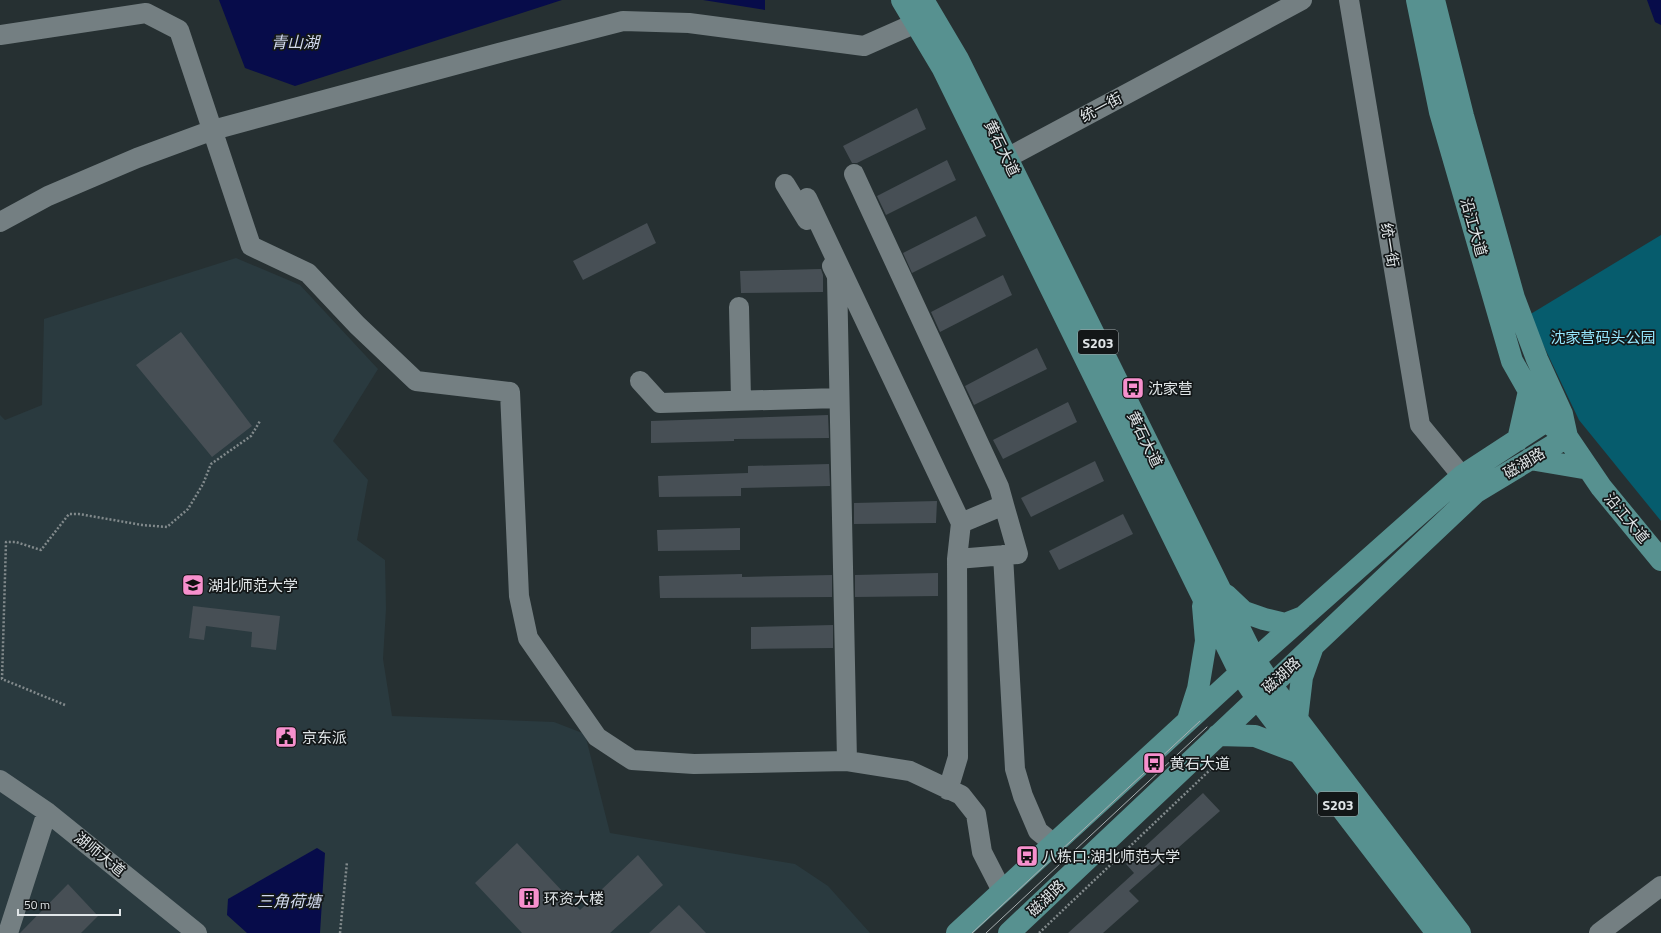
<svg xmlns="http://www.w3.org/2000/svg" width="1661" height="933" font-family="'Titillium Web','Noto Sans SC',sans-serif">
  <rect width="100%" height="100%" fill="#263032"/>
  <!-- built -->
  <path fill="#2a3a3f" d="M 236,258 L 300,285 L 378,369 L 333,441 L 368,480 L 357,540 L 385,560 L 386,609 L 383,659 L 392,716 L 554,722 L 585,734 L 610,833 L 795,864 L 828,886 L 870,933 L 0,933 L 0,415 L 5,420 L 42,405 L 44,319 Z"/>
  <!-- green -->
  <path fill="#065c6d" d="M 1661,235 L 1661,521 L 1579,420 L 1529,315 Z"/>
  <!-- water -->
  <path fill="#070c4a" d="M 219,0 L 562,0 L 295,86 L 245,68 Z
    M 703,0 L 765,0 L 765,10 Z
    M 1647,0 L 1661,0 L 1661,25 L 1655,22 Z
    M 317,848 L 325,853 L 320,933 L 247,933 L 227,915 L 228,899 Z"/>
  <!-- building -->
  <path fill="#474f55" d="M 917,108 L 926,129 L 857,163 L 852,163 L 843,146 Z
    M 947,160 L 956,180 L 886,215 L 877,196 Z
    M 976,216 L 986,236 L 912,273 L 903,253 Z
    M 647,223 L 656,243 L 583,280 L 573,261 Z
    M 821,269 L 823,275 L 823,292 L 741,293 L 740,271 Z
    M 1003,275 L 1012,295 L 940,332 L 931,312 Z
    M 181,332 L 252,426 L 212,457 L 136,365 Z
    M 1037,348 L 1047,369 L 974,405 L 965,386 Z
    M 1068,402 L 1077,422 L 1003,459 L 993,440 Z
    M 828,415 L 829,438 L 734,439 L 734,441 L 651,443 L 651,421 Z
    M 1095,461 L 1104,481 L 1031,517 L 1021,498 Z
    M 829,464 L 830,486 L 741,488 L 741,496 L 659,497 L 658,476 L 748,473 L 748,466 Z
    M 937,501 L 936,523 L 854,524 L 854,503 Z
    M 1123,514 L 1133,534 L 1059,570 L 1049,551 Z
    M 740,528 L 740,550 L 658,551 L 657,530 Z
    M 938,573 L 938,596 L 855,597 L 855,575 Z
    M 742,574 L 742,577 L 832,575 L 832,597 L 660,598 L 659,576 Z
    M 193,606 L 280,616 L 276,650 L 251,647 L 252,632 L 206,626 L 204,640 L 189,638 Z
    M 833,625 L 833,648 L 751,649 L 751,627 Z
    M 1203,793 L 1220,811 L 1129,891 L 1139,901 L 1103,933 L 1068,933 L 1134,873 L 1126,864 Z
    M 517,843 L 580,910 L 638,855 L 663,885 L 610,933 L 522,933 L 475,883 Z
    M 68,884 L 98,916 L 81,933 L 20,933 Z
    M 679,905 L 706,933 L 649,933 Z"/>
  <g fill="none" stroke-linecap="round" stroke-linejoin="round">
    <!-- path -->
    <path stroke="#828a8c" stroke-width="2.5" stroke-dasharray="2 2" stroke-linecap="butt" d="M 65,705 L 2,679 L 6,542 L 16,542 L 41,550 L 69,514 L 79,514 L 142,525 L 167,527 L 188,509 L 203,484 L 211,464 L 251,436 L 260,421
      M 340,933 L 347,862
      M 1039,933 L 1211,769"/>
    <!-- minor -->
    <path stroke="#747f82" stroke-width="20" d="M 1349,0 L 1420,425 L 1462,476
      M 0,35 L 146,13 L 179,30 L 251,246 L 308,273 L 357,325 L 416,381 L 510,392 L 519,596 L 528,638 L 597,737 L 632,760 L 694,764 L 847,761 L 910,771 L 961,795 L 976,814 L 982,852 L 1002,891
      M 1007,158 L 1302,0
      M 854,174 L 999,487 L 1004,505
      M 785,184 L 807,220
      M 807,198 L 961,523 L 957,559 L 958,757 L 948,790
      M 0,222 L 48,196 L 137,158 L 213,130 L 499,53 L 623,21 L 689,23 L 864,46 L 916,23 L 929,14
      M 832,266 L 837,276 L 847,761
      M 739,307 L 741,400
      M 640,381 L 660,403 L 839,398
      M 1003,555 L 1015,769 L 1023,796 L 1038,831 L 1054,844
      M 957,559 L 1018,554 L 1004,505 L 961,523
      M 0,780 L 47,812 L 197,933
      M 8,933 L 47,812
      M 1599,933 L 1661,886"/>
    <!-- major -->
    <path stroke="#579190" stroke-width="22" d="M 902,0 L 942,67 L 1240,673 L 1257,698 L 1437,933
      M 923,0 L 958,59 L 1255,660 L 1271,685 L 1460,933
      M 1417,0 L 1440,112 L 1512,361 L 1546,421 L 1567,437 L 1601,487 L 1661,560
      M 1434,0 L 1463,116 L 1514,298 L 1537,359 L 1562,414 L 1567,437
      M 1518,440 L 1529,391
      M 1530,459 L 1589,469
      M 1226,595 L 1244,612 L 1264,619 L 1285,624 L 1303,617
      M 1297,719 L 1302,677 L 1312,649
      M 1188,720 L 1198,689 L 1206,641 L 1203,606
      M 1218,735 L 1255,736 L 1297,752
      M 957,933 L 1240,673 L 1462,476 L 1546,421
      M 1009,933 L 1476,492 L 1567,437"/>
    <!-- tram -->
    <path stroke="#a8aeb0" stroke-width="1" d="M 972,933 L 1200,721
      M 986,933 L 1207,727"/>
  </g>
  <!-- icons -->
  <defs>
    <g id="bus-square" transform="scale(1.15)"><rect x="-9" y="-9" width="18" height="18" rx="4" fill="#f790cd" stroke="#131718"/><path d="M-5-6H5V4H4V6H2V4H-2V6H-4V4H-5ZM-3.5-4V0h7V-4ZM-3.5 1.2v1.5H-2V1.2ZM2 1.2v1.5H3.5V1.2Z" fill="#111"/></g>
    <g id="university-square" transform="scale(1.15)"><rect x="-9" y="-9" width="18" height="18" rx="4" fill="#f790cd" stroke="#131718"/><path d="M0-5L7-2L0 1L-7-2ZM-4 1L0 2.5L4 1V4Q0 6-4 4Z" fill="#111"/></g>
    <g id="civic-square" transform="scale(1.15)"><rect x="-9" y="-9" width="18" height="18" rx="4" fill="#f790cd" stroke="#131718"/><path d="M-.6-6.5H3V-4.5H.6V-3L4-1V1h2V6H-6V1h2V-1L-.6-3ZM-1.2 2.5V6h2.4V2.5Z" fill="#111"/></g>
    <g id="building-square" transform="scale(1.15)"><rect x="-9" y="-9" width="18" height="18" rx="4" fill="#f790cd" stroke="#131718"/><path d="M-4-6H4V6H1V3H-1V6H-4ZM-2.5-4.3h1.7v1.8h-1.7ZM.8-4.3h1.7v1.8H.8ZM-2.5-1h1.7V.8h-1.7ZM.8-1h1.7V.8H.8Z" fill="#111"/></g>
  </defs>
  <g fill-rule="evenodd">
    <use href="#bus-square" x="1133" y="388"/>
    <use href="#university-square" x="193" y="585"/>
    <use href="#civic-square" x="286" y="737"/>
    <use href="#bus-square" x="1154" y="763"/>
    <use href="#bus-square" x="1027" y="856"/>
    <use href="#building-square" x="529" y="898"/>
  </g>
  <g text-anchor="middle" dominant-baseline="central" stroke-width="3.5" stroke-linejoin="round" paint-order="stroke">
    <!-- shield labels -->
    <g fill="#131718" stroke="#a3a8aa" stroke-width="1">
      <rect x="1078" y="330" width="40" height="24" rx="3"/>
      <rect x="1318" y="792" width="40" height="24" rx="3"/>
    </g>
    <g font-size="14" font-weight="bold" fill="#e1e6e8">
      <text x="1098" y="342">S203</text>
      <text x="1338" y="804">S203</text>
    </g>
    <!-- street labels -->
    <g font-size="15" fill="#e1e6e8" stroke="#131718">
      <text transform="translate(1101 107) rotate(-28)">统一街</text>
      <text transform="translate(1002 148) rotate(64)">黄石大道</text>
      <text transform="translate(1474 227) rotate(74)">沿江大道</text>
      <text transform="translate(1390 245) rotate(81)">统一街</text>
      <text transform="translate(1145 439) rotate(64)">黄石大道</text>
      <text transform="translate(1524 463) rotate(-31)">磁湖路</text>
      <text transform="translate(1627 518) rotate(50)">沿江大道</text>
      <text transform="translate(1281 675) rotate(-43)">磁湖路</text>
      <text transform="translate(100 854) rotate(39)">湖师大道</text>
      <text transform="translate(1046 898) rotate(-44)">磁湖路</text>
    </g>
    <!-- park labels -->
    <g font-size="15" fill="#96e7fe" stroke="#131718">
      <text x="1603" y="337">沈家营码头公园</text>
    </g>
    <!-- poi labels -->
    <g font-size="15" fill="#e1e6e8" stroke="#131718" text-anchor="start">
      <text x="1148" y="388">沈家营</text>
      <text x="208" y="585">湖北师范大学</text>
      <text x="302" y="737">京东派</text>
      <text x="1170" y="763">黄石大道</text>
      <text x="1042" y="856">八栋口·湖北师范大学</text>
      <text x="544" y="898">环资大楼</text>
    </g>
    <!-- water labels -->
    <g font-size="16" font-style="italic" fill="#d1d9ed" stroke="#131718">
      <text x="295" y="42">青山湖</text>
      <text x="289" y="901">三角荷塘</text>
    </g>
  </g>
  <!-- scale -->
  <path d="M18 909v6h102v-6" fill="none" stroke="#e1e6e8" stroke-width="2"/>
  <text x="24" y="909" font-size="12" fill="#e1e6e8" stroke="#131718" stroke-width="3" paint-order="stroke">50 m</text>
</svg>
